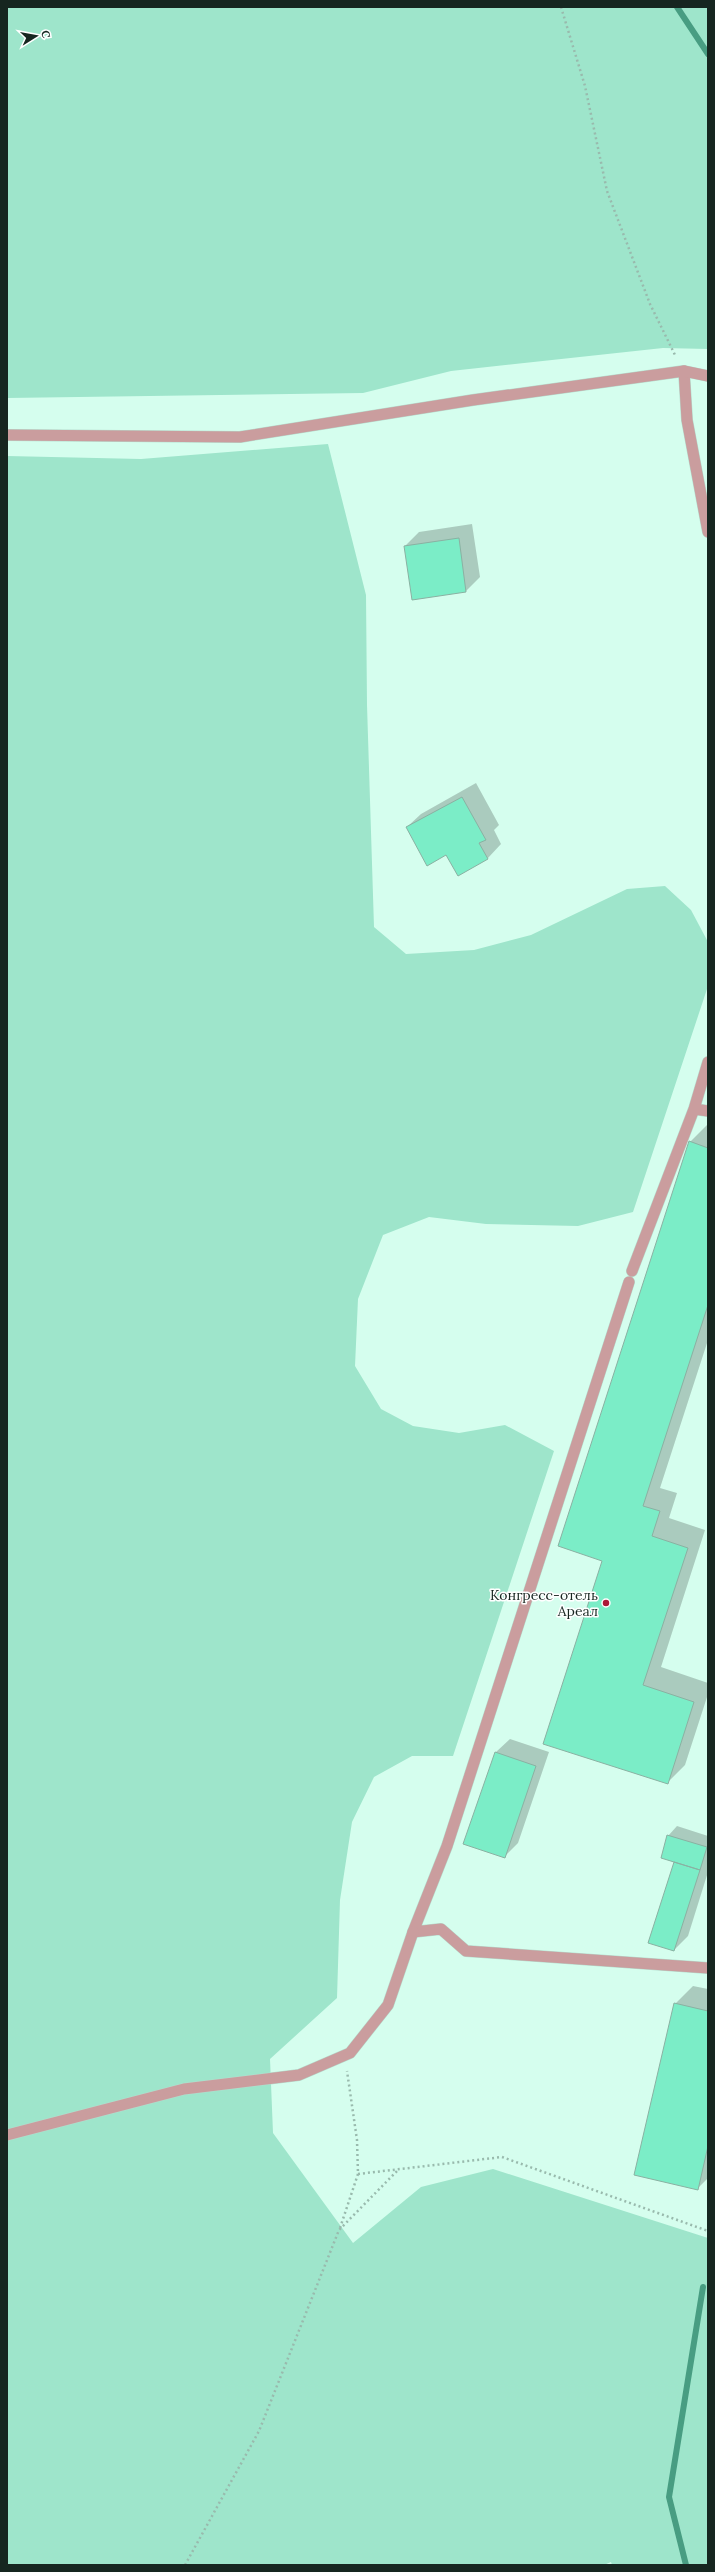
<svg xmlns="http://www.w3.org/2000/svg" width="715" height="2572" font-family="Lora,serif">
  <rect width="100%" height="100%" fill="#d5feee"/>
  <!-- green -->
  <path fill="#9ee5cb" d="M 7,7 L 708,7 L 708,349 L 663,348 L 451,371 L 363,393 L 7,398 Z
    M 328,444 L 366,595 L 367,705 L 374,927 L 406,954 L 474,950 L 531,935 L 627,889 L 665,886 L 691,910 L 708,942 L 708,986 L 633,1212 L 578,1226 L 486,1224 L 429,1217 L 383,1235 L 358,1299 L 355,1366 L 381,1409 L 413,1426 L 459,1433 L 505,1425 L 554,1451 L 453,1756 L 412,1756 L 374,1777 L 352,1822 L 340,1900 L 337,1998 L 270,2059 L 273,2133 L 353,2243 L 421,2187 L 493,2169 L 708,2238 L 708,2565 L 612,2565 L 611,2562 L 604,2565 L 7,2565 L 7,456 L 141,459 Z"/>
  <!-- shadow -->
  <path fill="#0003" d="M 472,524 L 480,577 L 466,591 L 405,546 L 419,532 Z
    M 476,783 L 499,825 L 494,830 L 501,844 L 488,858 L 447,854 L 407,827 L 421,814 Z
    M 708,1124 L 708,1340 L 660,1488 L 677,1493 L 669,1518 L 705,1530 L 661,1667 L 708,1683 L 708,1694 L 685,1765 L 667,1783 L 603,1560 L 690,1142 Z
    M 510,1739 L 549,1752 L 518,1843 L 504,1857 L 496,1752 Z
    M 677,1826 L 708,1836 L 708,1872 L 688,1936 L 674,1950 L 675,1863 L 668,1836 Z
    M 693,1986 L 708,1989 L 708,2178 L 697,2189 L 675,2004 Z"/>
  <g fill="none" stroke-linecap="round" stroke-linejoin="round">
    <!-- stream -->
    <path stroke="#489d82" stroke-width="6" d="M 677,7 L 708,54
      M 686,2565 L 669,2497 L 703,2287"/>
  </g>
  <!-- building -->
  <path fill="#7bedc7" stroke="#8ab1a2" d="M 459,538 L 466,592 L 412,600 L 404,546 Z
    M 462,797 L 486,840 L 479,843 L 488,859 L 458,876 L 446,855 L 427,866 L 406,827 Z
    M 689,1141 L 708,1148 L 708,1305 L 643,1506 L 660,1511 L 652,1536 L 688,1548 L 643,1685 L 694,1702 L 668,1784 L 543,1744 L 602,1561 L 558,1546 Z
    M 495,1752 L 536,1766 L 505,1858 L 463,1844 Z
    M 667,1835 L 707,1847 L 700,1870 L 661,1858 Z
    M 674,1862 L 700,1870 L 674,1951 L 648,1943 Z
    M 674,2003 L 708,2011 L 708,2146 L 698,2190 L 634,2175 Z"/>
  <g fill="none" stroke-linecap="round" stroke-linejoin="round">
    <!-- service casing -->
    <g stroke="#b6dbcd" stroke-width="12">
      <path id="service" d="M 684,371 L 687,420 L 708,532
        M 694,1109 L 708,1062
        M 632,1271 L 694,1109 L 708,1111
        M 629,1282 L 447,1846 L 413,1932 L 441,1929 L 466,1951 L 708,1968"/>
    </g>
    <!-- minor casing -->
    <g stroke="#b6dbcd" stroke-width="12">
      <path id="minor" d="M 7,435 L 240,437 L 473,400 L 684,371 L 708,376
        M 7,2135 L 184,2089 L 299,2075 L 350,2053 L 388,2005 L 413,1932"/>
    </g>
    <!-- path -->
    <path stroke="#99baad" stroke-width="2.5" stroke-dasharray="2 3" stroke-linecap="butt" d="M 561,7 L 585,86 L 607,191 L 650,304 L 676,357
      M 358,2174 L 502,2157 L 708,2231
      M 340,2228 L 358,2174 L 357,2140 L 347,2071
      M 185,2565 L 259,2431 L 339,2230 L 399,2169"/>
    <!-- service -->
    <use href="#service" stroke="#ca9d9e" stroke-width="11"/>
    <!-- minor -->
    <use href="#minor" stroke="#ca9d9e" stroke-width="11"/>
  </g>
  <!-- markers -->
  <circle fill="#ac1738" stroke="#fff" stroke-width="1.5" cx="606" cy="1603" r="4"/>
  <g text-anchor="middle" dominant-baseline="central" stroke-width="3" stroke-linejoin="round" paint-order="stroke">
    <!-- poi labels -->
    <g font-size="14" fill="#162620" stroke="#fff" text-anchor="end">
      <text x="598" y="1595">Конгресс-отель<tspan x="598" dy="16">Ареал</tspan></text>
    </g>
  </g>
  <!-- border -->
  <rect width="715" height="2572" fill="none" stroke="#162620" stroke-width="16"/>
  <!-- north arrow -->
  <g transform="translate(36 36) rotate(79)" stroke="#ffffff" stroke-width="3" paint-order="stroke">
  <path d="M0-3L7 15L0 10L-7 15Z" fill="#162620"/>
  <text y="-6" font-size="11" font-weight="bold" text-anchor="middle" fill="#162620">С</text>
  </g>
</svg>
